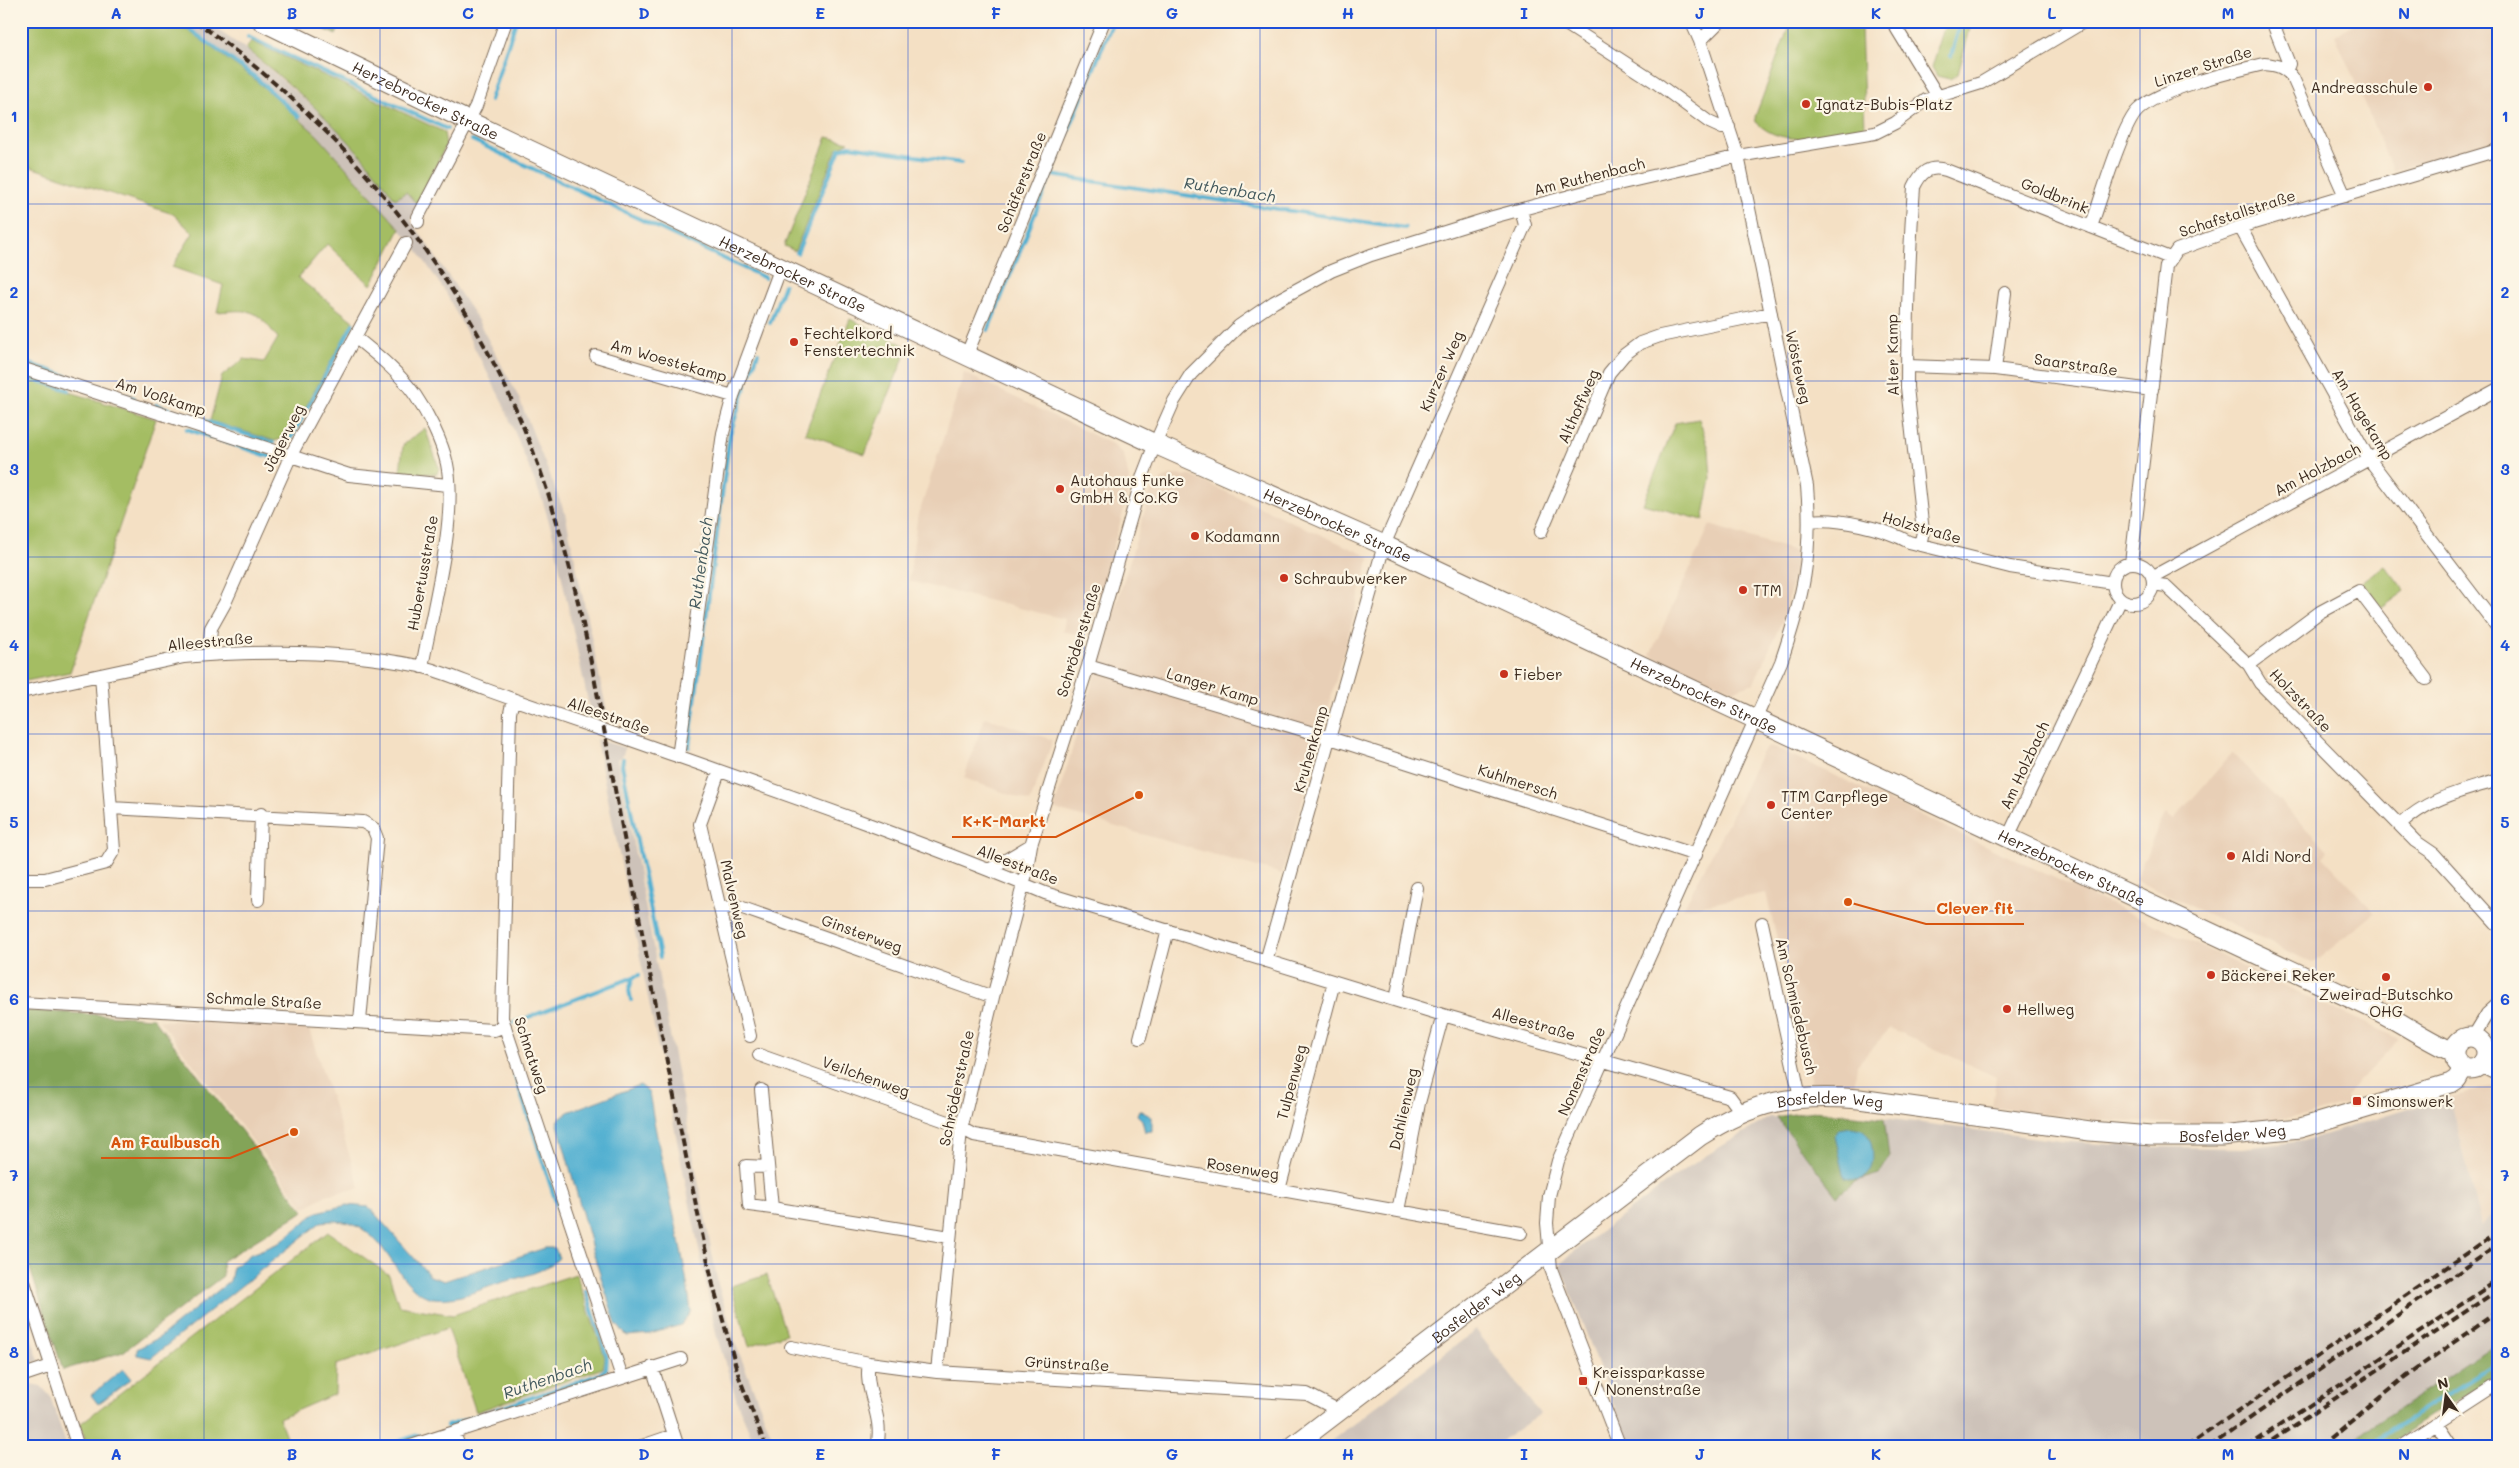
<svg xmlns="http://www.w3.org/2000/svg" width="2519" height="1468" font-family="Mali,sans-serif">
  <rect width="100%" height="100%" fill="#fcf5e5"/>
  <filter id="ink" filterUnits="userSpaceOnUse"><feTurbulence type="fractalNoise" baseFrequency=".02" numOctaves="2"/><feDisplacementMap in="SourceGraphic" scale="10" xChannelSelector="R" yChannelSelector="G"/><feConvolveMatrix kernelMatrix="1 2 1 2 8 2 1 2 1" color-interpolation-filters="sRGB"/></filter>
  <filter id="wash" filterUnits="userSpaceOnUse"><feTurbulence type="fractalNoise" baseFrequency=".0096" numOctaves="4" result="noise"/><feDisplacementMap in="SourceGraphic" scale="20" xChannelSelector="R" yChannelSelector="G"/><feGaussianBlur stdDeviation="1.12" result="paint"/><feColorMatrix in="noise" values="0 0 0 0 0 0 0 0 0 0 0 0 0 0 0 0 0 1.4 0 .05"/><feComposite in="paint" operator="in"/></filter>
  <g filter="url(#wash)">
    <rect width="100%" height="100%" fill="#f4e0c4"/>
    <!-- built -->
    <path fill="#e8cfb6" d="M 2359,21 L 2498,21 L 2498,140 L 2393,171 L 2335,35 Z
      M 964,373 L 1112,444 L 1124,455 L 1129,479 L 1125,506 L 1087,637 L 1063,631 L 1065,619 L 909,581 L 917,520 Z
      M 1173,475 L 1191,476 L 1370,557 L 1282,874 L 1054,809 L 1151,491 L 1162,479 Z
      M 1710,525 L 1798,552 L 1786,612 L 1754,683 L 1734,690 L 1650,655 Z
      M 985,717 L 1053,740 L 1030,802 L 964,778 Z
      M 1769,747 L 1774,747 L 2399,1039 L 2345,1096 L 2348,1104 L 2305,1116 L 2215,1125 L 2094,1120 L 1992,1107 L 1996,1077 L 1890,1028 L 1857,1065 L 1854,1089 L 1811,1082 L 1766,893 L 1683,909 L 1733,813 L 1761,753 Z
      M 2232,753 L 2328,851 L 2323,857 L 2375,913 L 2313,963 L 2135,880 L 2161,821 L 2166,814 L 2174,820 Z
      M 159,1020 L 308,1026 L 360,1188 L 326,1195 L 305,1208 Z
      M 2498,1086 L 2498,1210 L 2481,1228 L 2450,1096 Z"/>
    <!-- industrial -->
    <path fill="#cdc2b9" d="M 175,21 L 204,21 L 246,49 L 331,122 L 379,176 L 395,199 L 406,191 L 417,204 L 411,220 L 476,317 L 518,396 L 565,513 L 609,722 L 591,716 L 553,535 L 543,502 L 502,401 L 446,293 L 413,244 L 317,135 L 253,78 Z
      M 596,739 L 625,748 L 622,757 L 617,759 L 718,1284 L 736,1345 L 776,1447 L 756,1447 L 739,1407 L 716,1334 Z
      M 2450,1096 L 2481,1227 L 2498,1210 L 2498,1342 L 2342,1447 L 1630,1447 L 1560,1265 L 1571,1254 L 1689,1166 L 1770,1117 L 1776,1117 L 1837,1196 L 1856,1181 L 1879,1174 L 1889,1157 L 1884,1118 L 2068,1142 L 2153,1147 L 2242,1148 L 2304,1141 Z
      M 21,1307 L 39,1361 L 21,1366 Z
      M 1476,1330 L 1540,1414 L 1493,1447 L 1323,1447 Z
      M 30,1384 L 41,1386 L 50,1396 L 67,1447 L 21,1447 L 21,1385 Z"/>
    <!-- green -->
    <path fill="#a4bd63" stroke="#707440" d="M 21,21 L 175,21 L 253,78 L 317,135 L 400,229 L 371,285 L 327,244 L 298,278 L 353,321 L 290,436 L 275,441 L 210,421 L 222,376 L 244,359 L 264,362 L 278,338 C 255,309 255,309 217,312 L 223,285 L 172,267 L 193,233 L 173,214 L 21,164 Z
      M 1791,21 L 1855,21 L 1861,27 L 1865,128 C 1830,134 1784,151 1756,122 L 1755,117 Z
      M 1946,21 L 1972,21 L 1958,74 L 1950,79 L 1937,76 L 1932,67 Z
      M 251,41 L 444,132 L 446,145 L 417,204 L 406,192 L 395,199 C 355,141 302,93 246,49 Z
      M 827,137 L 849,142 L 837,149 L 795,251 L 784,246 Z
      M 850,319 L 908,347 L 865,454 L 805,433 Z
      M 22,377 L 156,419 L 70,672 L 21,682 Z
      M 1699,419 L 1709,449 L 1711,479 L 1703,520 L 1643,504 L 1675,423 Z
      M 425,428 L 439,468 L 437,474 L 400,472 L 403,445 Z
      M 2385,565 L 2405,591 L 2382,608 L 2362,582 Z
      M 328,1232 L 389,1275 L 399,1306 L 453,1315 L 576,1274 L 605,1358 L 603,1368 L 476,1412 L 448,1328 L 336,1365 L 335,1394 L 279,1418 L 290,1447 L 88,1447 L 80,1424 Z
      M 767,1275 L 786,1334 L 749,1346 L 731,1286 Z"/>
    <!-- forest -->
    <path fill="#83a459" stroke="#5f673c" d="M 314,21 L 342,21 L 336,35 L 313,24 Z
      M 21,1010 L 153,1018 L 304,1211 L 222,1261 L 223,1276 L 123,1352 L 63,1370 L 21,1241 Z
      M 1813,1111 L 1884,1118 L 1889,1157 L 1879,1174 L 1856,1181 L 1837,1196 L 1776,1117 Z
      M 2498,1342 L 2498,1373 L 2384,1447 L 2342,1447 Z"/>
    <!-- water -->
    <path fill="#52b0d1" stroke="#466d78" d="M 640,1085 L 649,1092 C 660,1165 682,1237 691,1311 L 681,1325 L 650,1334 L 627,1336 L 616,1324 L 592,1249 L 557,1121 L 568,1112 Z
      M 1139,1110 L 1152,1117 L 1152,1131 L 1145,1132 L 1142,1120 L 1137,1115 Z
      M 1851,1127 C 1855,1128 1860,1128 1863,1130 C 1877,1140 1880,1190 1845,1178 L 1835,1136 L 1839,1129 Z
      M 347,1205 L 369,1207 L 430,1276 L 444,1281 L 545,1248 L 555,1248 L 559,1258 C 544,1273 520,1277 500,1283 C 479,1290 456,1301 434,1298 C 390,1292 389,1211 321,1222 L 151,1358 L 137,1355 L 137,1349 L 160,1337 L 230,1281 L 233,1267 L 251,1254 L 279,1243 L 317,1212 Z
      M 123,1369 L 131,1379 L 98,1404 L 91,1395 Z"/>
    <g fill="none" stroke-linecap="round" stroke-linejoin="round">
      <!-- stream -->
      <path stroke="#52b0d1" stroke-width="4" d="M 178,21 L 255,77 L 299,117
        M 248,37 L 447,129
        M 1951,56 L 1961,21
        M 490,100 L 516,21
        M 472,140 L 765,278
        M 1051,175 L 1405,228
        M 797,253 L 840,149 L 850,146 L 961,163
        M 770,323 L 784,285
        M 988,330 L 1113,21
        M 21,361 L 134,398
        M 751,373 L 758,353
        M 23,376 L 69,390
        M 156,405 L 273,443
        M 187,429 L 277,459
        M 291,439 L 353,324
        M 689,747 L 730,434 L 746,385
        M 623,759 L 622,765 L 660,957
        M 631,1000 L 629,990 L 633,977
        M 513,1023 L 639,975
        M 509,1057 L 563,1224
        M 447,1426 L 598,1375 L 606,1369 L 607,1357 L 586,1291
        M 382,1447 L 418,1435
        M 2366,1447 L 2498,1361"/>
    </g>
  </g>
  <g filter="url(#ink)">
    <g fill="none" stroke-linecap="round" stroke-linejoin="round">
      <!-- street casing -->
      <g stroke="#7c6a58" stroke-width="14">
        <path id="street" d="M 1561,21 L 1655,82 L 1709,122 L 1722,128 L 1729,127
          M 1892,21 L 1937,95
          M 2272,21 L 2289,64 L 2287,69
          M 1700,41 L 1720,21
          M 418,222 L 418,217 L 476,106 L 506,21
          M 2091,227 C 2100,202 2122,125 2138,110 C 2161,88 2231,72 2264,64 C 2277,65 2285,67 2293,78 L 2345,196
          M 2240,227 L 2369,459 L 2498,628
          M 355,337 C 377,355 399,372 415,395 C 428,414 442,441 447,464 C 458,518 432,611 422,667
          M 967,354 L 1104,21
          M 596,356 L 733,396
          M 1907,366 L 1995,369 L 2152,390
          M 21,368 L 349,475 L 448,485
          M 1995,369 L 2005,293
          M 1810,521 C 1837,517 1886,529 1909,542 L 2010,567 L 2113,583
          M 1541,532 L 1609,373 L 1624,355 L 1640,343 L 1660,336 L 1771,313
          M 1920,545 L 1923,532 L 1907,387 C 1907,320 1909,254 1914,187 C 1921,172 1929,165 1946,170 L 2170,258
          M 2131,563 L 2166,266 L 2177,250 L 2240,227 L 2498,150
          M2113 583a20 20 0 1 1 40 0a20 20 0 1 1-40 0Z
          M 2152,577 L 2498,389
          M 2153,584 L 2166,586 L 2249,665 L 2260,683 L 2415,841 L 2434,854 L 2498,925
          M 209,655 L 211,628 L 225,603 L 291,455 L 406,243
          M 2249,665 L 2320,612 L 2359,591 L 2426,679
          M 1088,666 L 1330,738 L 1696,855
          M 21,692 L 184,657 C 262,650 342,650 419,666 C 442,671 465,682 487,690 C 531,706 576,721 620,736 C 762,786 906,835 1045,893 L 1443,1015 L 1730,1097 L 1741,1112
          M 513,699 L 510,713 L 502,1018 L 622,1377
          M 678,757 L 723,433 L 733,396 L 781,267
          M 719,772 L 700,824 L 750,1036
          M 111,808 L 363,822 L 373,828 L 377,838 L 360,1021
          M 2400,825 C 2430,797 2460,792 2498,780
          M 2008,837 L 2121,599
          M 989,870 L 1031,845
          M 22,879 L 45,879 L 106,863 L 114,850 L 101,675
          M 258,900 L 261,814
          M 720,909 L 737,906 L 993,997
          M 1762,923 L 1800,1097
          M 1266,961 L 1384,545 L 1525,225 L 1521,210
          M 1396,1000 L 1417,888
          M 21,1003 L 494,1030 L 505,1026
          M 2473,1037 L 2487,1014 L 2498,1004
          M 1140,1038 L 1168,930
          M 759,1055 L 951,1123 L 974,1135 L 1521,1233
          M 761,1090 L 772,1208 L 950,1237
          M 768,1167 L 746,1166 L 749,1205 L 772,1208
          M 1279,1190 L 1334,982
          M 1398,1211 L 1419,1103 L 1443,1015
          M 21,1273 L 78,1447
          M 791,1347 L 869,1363 L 937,1372 L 1307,1394 L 1332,1407 L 1337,1412
          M 869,1363 C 863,1391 885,1416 877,1447
          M 652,1367 L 678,1447
          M 937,1372 L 961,1130 L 993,997 L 1026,874 L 1031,845 L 1088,666 L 1143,475 L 1155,444 L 1174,401 L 1191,374 L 1239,326 L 1274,302 L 1331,271 L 1371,255 L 1493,217 L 1592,190 L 1744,155 L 1875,133 L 1895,123 L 1926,100 L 1981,83 L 2085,21
          M 21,1376 L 51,1366
          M 2437,1423 L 2453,1447
          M 454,1432 L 459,1447
          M 408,1447 L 681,1359
          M 639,1447 L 674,1435
          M 1620,1447 L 1551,1269 L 1547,1223 L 1549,1196 L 1558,1161 L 1781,662 C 1803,598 1813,554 1807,486 L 1738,156 L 1700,41 L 1691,21
          M 2401,1447 L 2498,1384"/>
      </g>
      <!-- secondary casing -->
      <g stroke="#7c6a58" stroke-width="21">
        <g id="secondary">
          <path id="s1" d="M 262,21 L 468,121 L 1155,444 L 1384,545 L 2378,1011 C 2404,1024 2426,1040 2453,1052"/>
          <circle cx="2470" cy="1053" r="16"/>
          <path d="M 2482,1063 L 2498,1071"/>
          <path id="s2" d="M 1292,1447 L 1700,1136 C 1756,1100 1794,1094 1859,1099 L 2090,1131 L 2151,1136 L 2221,1136 L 2300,1128 L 2451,1083 L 2457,1079 L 2463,1068"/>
        </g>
      </g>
      <!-- street -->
      <use href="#street" stroke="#fff" stroke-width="12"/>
      <!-- secondary -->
      <use href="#secondary" stroke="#fff" stroke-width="19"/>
      <!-- rail -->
      <path stroke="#3b2a1e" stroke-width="4" stroke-dasharray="8 4" stroke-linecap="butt" d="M 195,21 C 363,138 493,313 553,509 C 585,612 602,721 622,827 C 651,980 680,1133 713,1285 L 739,1377 L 766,1447
        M 2186,1447 L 2498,1232
        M 2209,1447 L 2498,1245
        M 2247,1447 L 2498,1280
        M 2262,1447 L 2498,1290
        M 2320,1447 L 2406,1376 L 2498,1311"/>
    </g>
  </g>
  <!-- grid -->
  <path fill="none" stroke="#1d4ed8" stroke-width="1" stroke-opacity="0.55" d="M 204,21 L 204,1447M 380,21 L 380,1447M 556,21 L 556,1447M 732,21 L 732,1447M 908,21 L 908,1447M 1084,21 L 1084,1447M 1260,21 L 1260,1447M 1436,21 L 1436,1447M 1612,21 L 1612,1447M 1788,21 L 1788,1447M 1964,21 L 1964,1447M 2140,21 L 2140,1447M 2316,21 L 2316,1447M 21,204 L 2498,204M 21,381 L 2498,381M 21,557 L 2498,557M 21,734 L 2498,734M 21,911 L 2498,911M 21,1087 L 2498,1087M 21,1264 L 2498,1264"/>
  <!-- markers -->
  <g fill="#c8321e" stroke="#fcf5e5" stroke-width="2">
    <circle cx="2428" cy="87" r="5"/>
    <circle cx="1806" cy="104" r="5"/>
    <circle cx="794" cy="342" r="5"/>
    <circle cx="1060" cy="489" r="5"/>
    <circle cx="1195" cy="536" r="5"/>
    <circle cx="1284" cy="578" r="5"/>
    <circle cx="1743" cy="590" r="5"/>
    <circle cx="1504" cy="674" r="5"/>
    <circle cx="1771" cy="805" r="5"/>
    <circle cx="2231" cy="856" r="5"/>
    <circle cx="2211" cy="975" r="5"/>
    <circle cx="2386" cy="977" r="5"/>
    <circle cx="2007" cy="1009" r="5"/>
    <rect x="2352" y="1096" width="10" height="10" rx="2.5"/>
    <rect x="1578" y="1376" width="10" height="10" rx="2.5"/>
  </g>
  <g text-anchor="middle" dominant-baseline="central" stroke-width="4.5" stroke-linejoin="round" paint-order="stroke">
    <!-- street labels -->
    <g font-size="15" fill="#3b2a1e" stroke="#fcf5e5">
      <text transform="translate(2203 66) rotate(-18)">Linzer Straße</text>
      <text stroke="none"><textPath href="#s1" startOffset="182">Herzebrocker Straße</textPath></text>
      <text transform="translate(1589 176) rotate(-14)">Am Ruthenbach</text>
      <text transform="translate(1021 182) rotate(-68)">Schäferstraße</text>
      <text transform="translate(2055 195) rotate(22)">Goldbrink</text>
      <text transform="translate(2237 213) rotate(-18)">Schafstallstraße</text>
      <text stroke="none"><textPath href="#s1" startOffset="588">Herzebrocker Straße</textPath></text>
      <text transform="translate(1892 355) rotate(-91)">Alter Kamp</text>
      <text transform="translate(669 360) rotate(16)">Am Woestekamp</text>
      <text transform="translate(2076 364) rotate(8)">Saarstraße</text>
      <text transform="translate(1799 367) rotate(78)">Wösteweg</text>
      <text transform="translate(1441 371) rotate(-66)">Kurzer Weg</text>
      <text transform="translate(161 396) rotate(18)">Am Voßkamp</text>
      <text transform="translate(1578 406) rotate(-66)">Althoffweg</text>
      <text transform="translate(2363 414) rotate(59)">Am Hagekamp</text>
      <text transform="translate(283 438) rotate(-63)">Jägerweg</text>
      <text transform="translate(2317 469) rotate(-28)">Am Holzbach</text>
      <text stroke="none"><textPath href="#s1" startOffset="1188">Herzebrocker Straße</textPath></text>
      <text transform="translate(1922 527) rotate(16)">Holzstraße</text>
      <text transform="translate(422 573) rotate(-80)">Hubertusstraße</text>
      <text transform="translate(1078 640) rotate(-73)">Schröderstraße</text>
      <text transform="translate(210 641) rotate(-5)">Alleestraße</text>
      <text transform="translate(1213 686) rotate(17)">Langer Kamp</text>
      <text stroke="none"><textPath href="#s1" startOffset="1592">Herzebrocker Straße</textPath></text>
      <text transform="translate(2301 700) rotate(46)">Holzstraße</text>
      <text transform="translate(609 715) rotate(19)">Alleestraße</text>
      <text transform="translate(1310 749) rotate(-74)">Kruhenkamp</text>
      <text transform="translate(2024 765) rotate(-65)">Am Holzbach</text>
      <text transform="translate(1518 781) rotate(18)">Kuhlmersch</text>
      <text transform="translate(1018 864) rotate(21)">Alleestraße</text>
      <text stroke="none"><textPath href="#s1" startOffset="1998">Herzebrocker Straße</textPath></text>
      <text transform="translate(735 899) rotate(77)">Malvenweg</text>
      <text transform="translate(862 933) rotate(20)">Ginsterweg</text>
      <text transform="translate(264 1000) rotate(3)">Schmale Straße</text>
      <text transform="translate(1797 1006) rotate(77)">Am Schmiedebusch</text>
      <text transform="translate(1534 1023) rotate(16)">Alleestraße</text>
      <text transform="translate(532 1055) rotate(72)">Schnatweg</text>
      <text transform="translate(1581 1071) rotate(-66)">Nonenstraße</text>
      <text transform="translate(866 1076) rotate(20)">Veilchenweg</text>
      <text transform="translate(1291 1082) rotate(-75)">Tulpenweg</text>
      <text transform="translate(956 1088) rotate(-78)">Schröderstraße</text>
      <text stroke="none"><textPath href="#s2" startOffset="651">Bosfelder Weg</textPath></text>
      <text transform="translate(1403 1109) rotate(-77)">Dahlienweg</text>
      <text stroke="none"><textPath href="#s2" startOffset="1056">Bosfelder Weg</textPath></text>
      <text transform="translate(1243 1168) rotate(9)">Rosenweg</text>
      <text stroke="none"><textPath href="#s2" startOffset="231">Bosfelder Weg</textPath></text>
      <text transform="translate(1067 1363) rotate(3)">Grünstraße</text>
    </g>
    <!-- poi labels -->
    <g font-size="15" fill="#3b2a1e" stroke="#fcf5e5" text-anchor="start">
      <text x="2418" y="87" text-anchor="end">Andreasschule</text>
      <text x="1816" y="104">Ignatz-Bubis-Platz</text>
      <text x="804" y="333">Fechtelkord<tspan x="804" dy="17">Fenstertechnik</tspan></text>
      <text x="1070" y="480">Autohaus Funke<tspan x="1070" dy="17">GmbH &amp; Co.KG</tspan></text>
      <text x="1205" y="536">Kodamann</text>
      <text x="1294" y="578">Schraubwerker</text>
      <text x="1753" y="590">TTM</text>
      <text x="1514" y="674">Fieber</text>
      <text x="1781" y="796">TTM Carpflege<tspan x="1781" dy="17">Center</tspan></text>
      <text x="2241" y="856">Aldi Nord</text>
      <text x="2221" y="975">Bäckerei Reker</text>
      <text x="2386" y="994" text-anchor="middle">Zweirad-Butschko<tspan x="2386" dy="17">OHG</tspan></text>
      <text x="2017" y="1009">Hellweg</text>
      <text x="2367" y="1101">Simonswerk</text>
      <text x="1593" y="1372">Kreissparkasse<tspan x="1593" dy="17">/ Nonenstraße</tspan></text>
    </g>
    <!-- water labels -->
    <g font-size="16" font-style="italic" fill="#43595d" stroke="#fcf5e5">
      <text transform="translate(1230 189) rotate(9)">Ruthenbach</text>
      <text transform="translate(700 563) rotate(-82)">Ruthenbach</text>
      <text transform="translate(547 1378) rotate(-19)">Ruthenbach</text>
    </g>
  </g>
  <!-- callouts -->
  <path fill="none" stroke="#d7540e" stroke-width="2" d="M1139 795L1056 837H952M1848 902L1926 924H2024M294 1132L230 1158H101"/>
  <g fill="#d7540e" stroke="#fcf5e5" stroke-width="2">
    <circle cx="1139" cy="795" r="5"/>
    <circle cx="1848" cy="902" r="5"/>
    <circle cx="294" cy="1132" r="5"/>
  </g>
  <g font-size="16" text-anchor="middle" font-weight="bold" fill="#d7540e" stroke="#fcf5e5" stroke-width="4.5" stroke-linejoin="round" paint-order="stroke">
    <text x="1004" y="827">K+K-Markt</text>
    <text x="1975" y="914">Clever fit</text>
    <text x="165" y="1148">Am Faulbusch</text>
  </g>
  <!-- margin -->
  <rect width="2519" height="1468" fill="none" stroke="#fcf5e5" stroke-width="55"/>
  <!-- north arrow -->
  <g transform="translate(2446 1396) rotate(346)" stroke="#fcf5e5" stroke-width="4" paint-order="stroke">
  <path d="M0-4L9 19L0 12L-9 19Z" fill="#3b2a1e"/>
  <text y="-8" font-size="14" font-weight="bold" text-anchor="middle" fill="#3b2a1e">N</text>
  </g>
  <rect x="28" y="28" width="2464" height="1412" fill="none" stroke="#1d4ed8" stroke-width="2"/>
  <g font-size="16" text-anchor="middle" font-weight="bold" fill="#1d4ed8">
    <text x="116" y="19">A</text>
    <text x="292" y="19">B</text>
    <text x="468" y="19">C</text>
    <text x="644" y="19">D</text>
    <text x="820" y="19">E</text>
    <text x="996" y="19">F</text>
    <text x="1172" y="19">G</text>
    <text x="1348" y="19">H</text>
    <text x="1524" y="19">I</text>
    <text x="1700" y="19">J</text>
    <text x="1876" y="19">K</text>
    <text x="2052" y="19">L</text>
    <text x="2228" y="19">M</text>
    <text x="2404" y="19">N</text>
    <text x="14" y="122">1</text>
    <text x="2505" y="122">1</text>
    <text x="14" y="298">2</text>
    <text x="2505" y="298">2</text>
    <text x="14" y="475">3</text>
    <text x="2505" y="475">3</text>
    <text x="14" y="651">4</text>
    <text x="2505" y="651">4</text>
    <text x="14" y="828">5</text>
    <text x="2505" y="828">5</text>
    <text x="14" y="1005">6</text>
    <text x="2505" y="1005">6</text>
    <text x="14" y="1181">7</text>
    <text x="2505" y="1181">7</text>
    <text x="14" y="1358">8</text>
    <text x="2505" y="1358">8</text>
    <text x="116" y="1460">A</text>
    <text x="292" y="1460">B</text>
    <text x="468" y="1460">C</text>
    <text x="644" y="1460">D</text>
    <text x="820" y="1460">E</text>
    <text x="996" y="1460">F</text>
    <text x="1172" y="1460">G</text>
    <text x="1348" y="1460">H</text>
    <text x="1524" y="1460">I</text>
    <text x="1700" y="1460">J</text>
    <text x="1876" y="1460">K</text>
    <text x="2052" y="1460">L</text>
    <text x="2228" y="1460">M</text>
    <text x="2404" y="1460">N</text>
  </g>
</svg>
